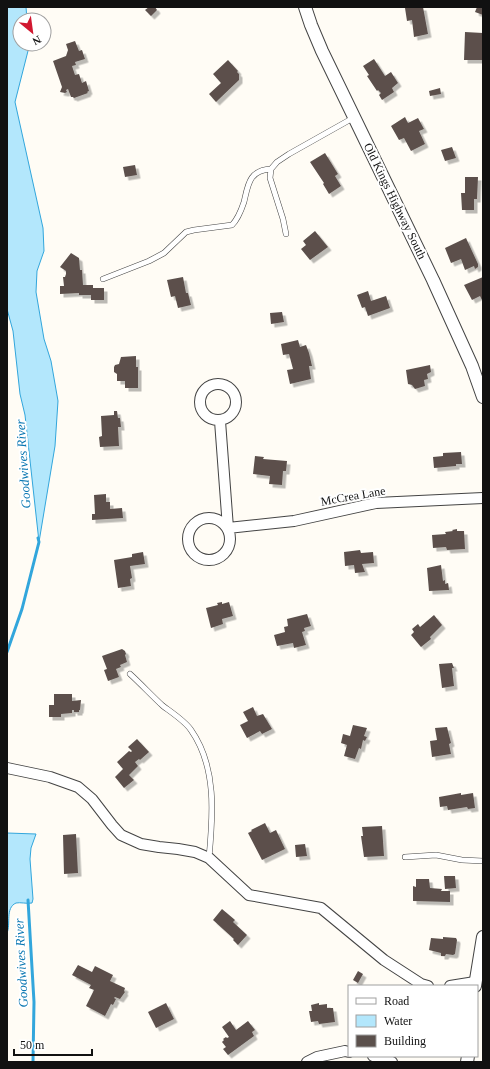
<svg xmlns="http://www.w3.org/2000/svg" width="490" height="1069" font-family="Georgia,serif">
  <defs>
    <filter id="shadow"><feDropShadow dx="3.5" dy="3.5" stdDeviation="0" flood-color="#0004"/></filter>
  </defs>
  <rect width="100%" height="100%" fill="#fffcf5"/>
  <!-- water -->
  <path fill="#b3e7fc" stroke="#32a6dc" d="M 7,7 L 26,7 L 27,20 L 20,20 L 20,44 L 29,44 L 29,47 L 15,102 L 43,228 L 44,251 L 37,271 L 36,292 L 44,339 L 51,361 L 58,401 L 55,446 L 39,542 L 25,415 L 20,394 L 13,331 L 7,309 Z
    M 7,833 L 36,834 L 31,848 L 30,859 L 33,899 L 32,903 C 27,904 20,902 16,903 C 5,908 11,924 7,933 Z"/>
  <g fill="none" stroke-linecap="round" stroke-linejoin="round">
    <!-- stream -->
    <path stroke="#32a6dc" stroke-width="3" d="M 7,652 L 22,609 L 39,542 L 38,538
      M 28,900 L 34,1002 L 33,1062"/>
  </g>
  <!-- building -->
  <path fill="#5b504c" filter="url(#shadow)" d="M 149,7 L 155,7 L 157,10 L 151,16 L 145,10 Z
    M 408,7 L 423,7 L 428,34 L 414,37 L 412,20 L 407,21 L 405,8 Z
    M 477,7 L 483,7 L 483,15 L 475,12 Z
    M 465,32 L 483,33 L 483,60 L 464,60 Z
    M 75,41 L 79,51 L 82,50 L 85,59 L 75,62 L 76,65 L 72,66 L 75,75 L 79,74 L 82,83 L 86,81 L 89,91 L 87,92 L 88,93 L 74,98 L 73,97 L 71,97 L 68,89 L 66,90 L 67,92 L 65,93 L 60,92 L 62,87 L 53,61 L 66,56 L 68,50 L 66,44 Z
    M 374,59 L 385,76 L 391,72 L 398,83 L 392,88 L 394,92 L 382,100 L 379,95 L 381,93 L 378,90 L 377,91 L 367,76 L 369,75 L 363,66 Z
    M 228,60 L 238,71 L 237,72 L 239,74 L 239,80 L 216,102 L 209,94 L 221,83 L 213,74 Z
    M 440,88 L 441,94 L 430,96 L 429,91 Z
    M 405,117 L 408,123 L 418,118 L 424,129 L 419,131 L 425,144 L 411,151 L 404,138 L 399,140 L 391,126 Z
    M 452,147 L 456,158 L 445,161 L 441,150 Z
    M 325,153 L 338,174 L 335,176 L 341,186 L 329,194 L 323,184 L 324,183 L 310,162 Z
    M 135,165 L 137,175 L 125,177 L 123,167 Z
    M 465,177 L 478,177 L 477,199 L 474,199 L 474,210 L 462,210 L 461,193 L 465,193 Z
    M 315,231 L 328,247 L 310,260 L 301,249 L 306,245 L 303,241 Z
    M 466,238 L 478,264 L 478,267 L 475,269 L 474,266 L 465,270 L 461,259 L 451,263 L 445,248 Z
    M 71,253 L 79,258 L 80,270 L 82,270 L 83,285 L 93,285 L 93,288 L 104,288 L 104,300 L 91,300 L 91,295 L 79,295 L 79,293 L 60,294 L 60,286 L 64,286 L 63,277 L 65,277 L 66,274 L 66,271 L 60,267 Z
    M 183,277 L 186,293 L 188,293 L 191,305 L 178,308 L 175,296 L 171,297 L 167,280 Z
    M 483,277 L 483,302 L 480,296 L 472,300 L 464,285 Z
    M 368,291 L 371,301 L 386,296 L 390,308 L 368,316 L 365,307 L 362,308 L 357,295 Z
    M 282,312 L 284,322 L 271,324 L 270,313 Z
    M 298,340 L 300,347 L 306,345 L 309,353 L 312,366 L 309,366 L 311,379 L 290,384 L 287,370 L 293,369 L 289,354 L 283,355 L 281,344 Z
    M 136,356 L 136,367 L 138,367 L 138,388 L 125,388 L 125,381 L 117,381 L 117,374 L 114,372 L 114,367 L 115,365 L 119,364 L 121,357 Z
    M 430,365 L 431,372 L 427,374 L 428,379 L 424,380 L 425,386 L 415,389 L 412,385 L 408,384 L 406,370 Z
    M 114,411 L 117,411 L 118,418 L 120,418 L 121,427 L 118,427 L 119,446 L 100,447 L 99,437 L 102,436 L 101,416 L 114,415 Z
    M 461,452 L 462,464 L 456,464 L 456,466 L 434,468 L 433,457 L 443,456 L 443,453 Z
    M 255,456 L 264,457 L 263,459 L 287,461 L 286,471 L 283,471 L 282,485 L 269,484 L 270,476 L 253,474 Z
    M 106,494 L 106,502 L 110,502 L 110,509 L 122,508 L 123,518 L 92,520 L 92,514 L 95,514 L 94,495 Z
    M 457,529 L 457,531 L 464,531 L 465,549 L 447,550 L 446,547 L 433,548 L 432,535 L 446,534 L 445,532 L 453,531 L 452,530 Z
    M 360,550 L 361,553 L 373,552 L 374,563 L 362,564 L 365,572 L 355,573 L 354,565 L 345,566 L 344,552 Z
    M 143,552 L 145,564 L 130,566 L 132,578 L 130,579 L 131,586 L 118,588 L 114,560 L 132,557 L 132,554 Z
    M 441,565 L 443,581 L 445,580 L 445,584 L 448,583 L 449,590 L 429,591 L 427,568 Z
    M 222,602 L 222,604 L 229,602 L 233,616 L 222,619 L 223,624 L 211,628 L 206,608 L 218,605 L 217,603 Z
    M 307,614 L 311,626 L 304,628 L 305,631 L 302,632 L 306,645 L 294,648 L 293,643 L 277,646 L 274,635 L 285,632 L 284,627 L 288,626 L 287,619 Z
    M 434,615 L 442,625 L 430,637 L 431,639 L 421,647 L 411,635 L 414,632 L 412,629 L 418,624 L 420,627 Z
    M 122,649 L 125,651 L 126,654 L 125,655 L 127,662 L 120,665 L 121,667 L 116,669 L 119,677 L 108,681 L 104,670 L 107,669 L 102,656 Z
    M 452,663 L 454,668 L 452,668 L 454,686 L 442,688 L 439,664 Z
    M 54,694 L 72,694 L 72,701 L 81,700 L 80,710 L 79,710 L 79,712 L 74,712 L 74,710 L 72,710 L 72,713 L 61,714 L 61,717 L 49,717 L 49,705 L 54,705 Z
    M 253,707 L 257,716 L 263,714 L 272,729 L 262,734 L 260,731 L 247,738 L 240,725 L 248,721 L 243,712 Z
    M 353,725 L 367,728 L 364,736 L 367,737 L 365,741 L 363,740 L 361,749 L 359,748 L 355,759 L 344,756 L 347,745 L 341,743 L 343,734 L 350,736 Z
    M 447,727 L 451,743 L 449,744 L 451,754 L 432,757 L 430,741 L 437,740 L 435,728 Z
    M 137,739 L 149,752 L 140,760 L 139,759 L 135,762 L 138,766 L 129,775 L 134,780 L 124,788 L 115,777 L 123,769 L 117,762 L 129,751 L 131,752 L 132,751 L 128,747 Z
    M 461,793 L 461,795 L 473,793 L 475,808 L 468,809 L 467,807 L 448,810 L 447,806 L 440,807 L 439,797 Z
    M 265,823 L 270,833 L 276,830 L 285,849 L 262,860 L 248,833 L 252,831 L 251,830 Z
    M 382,826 L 384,856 L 364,857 L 361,836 L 363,836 L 362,827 Z
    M 76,834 L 78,873 L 64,874 L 63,835 Z
    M 305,844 L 307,856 L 296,857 L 295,845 Z
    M 444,876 L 455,876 L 456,888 L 445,889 Z
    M 416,879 L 429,879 L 430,888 L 442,889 L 441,891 L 450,891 L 450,902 L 413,901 L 413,886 L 416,887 Z
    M 222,909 L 235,920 L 233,922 L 247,935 L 238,945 L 233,940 L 234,939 L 213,920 Z
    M 443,937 L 456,938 L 457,940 L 455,954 L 453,955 L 446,954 L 445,956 L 441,956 L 441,953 L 429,950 L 431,938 L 443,939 Z
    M 78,965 L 92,972 L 95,966 L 113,975 L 110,981 L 125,988 L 124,991 L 125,992 L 120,999 L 115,997 L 114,998 L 116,999 L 113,1005 L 111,1004 L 105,1016 L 86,1006 L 94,990 L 89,988 L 91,985 L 72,975 Z
    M 358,971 L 363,974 L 358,983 L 353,980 Z
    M 166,1003 L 174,1019 L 156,1028 L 148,1012 Z
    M 319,1003 L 319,1005 L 327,1004 L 327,1008 L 333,1008 L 335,1022 L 319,1024 L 318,1021 L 311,1022 L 309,1011 L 312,1011 L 311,1005 Z
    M 230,1021 L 236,1030 L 248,1021 L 255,1030 L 252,1032 L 254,1036 L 228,1055 L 223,1049 L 226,1047 L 222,1042 L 224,1040 L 223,1039 L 226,1037 L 227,1038 L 229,1037 L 222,1027 Z"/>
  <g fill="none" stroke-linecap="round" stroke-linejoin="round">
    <!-- service casing -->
    <g stroke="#444" stroke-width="6">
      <path id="service" d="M 286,234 L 283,219 L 270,178 L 271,169 L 277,162 L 289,154 L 353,118
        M 103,279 L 149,261 L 164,253 L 186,232 L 194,230 L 232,225 C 238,219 241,211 244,202 C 248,185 249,170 271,169
        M 130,674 C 141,684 152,696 163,706 C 171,712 185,721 191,730 C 217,767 213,815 209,858
        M 405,857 L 436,855 L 462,860 L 483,861"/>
    </g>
    <!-- minor casing -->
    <g stroke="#444" stroke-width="12">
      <path id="minor" d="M200 402a18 18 0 1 1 36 0a18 18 0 1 1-36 0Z
        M 220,421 L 228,528 L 294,521 L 376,503 L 483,498
        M188 539a21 21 0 1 1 42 0a21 21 0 1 1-42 0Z
        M 7,768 L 50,777 L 78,787 L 92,799 L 112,825 L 121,835 L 141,844 L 159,847 L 178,849 L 195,852 L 209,858 L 249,895 L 321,908 L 384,960 L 421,984 L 428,986
        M 450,986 L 475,982
        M 373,1056 L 392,1062
        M 307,1062 L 317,1057 L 345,1051 L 349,1052"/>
    </g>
    <!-- tertiary casing -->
    <g stroke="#444" stroke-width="14">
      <path id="tertiary" d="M 305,7 L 311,25 L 322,51 L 433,280 L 472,366 L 483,397
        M 475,986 L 483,937
        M 467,1062 L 468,1056"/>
    </g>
    <!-- service -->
    <use href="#service" stroke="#fff" stroke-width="5"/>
    <!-- minor -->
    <use href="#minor" stroke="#fff" stroke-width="10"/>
    <!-- tertiary -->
    <use href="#tertiary" stroke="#fff" stroke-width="12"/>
  </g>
  <g text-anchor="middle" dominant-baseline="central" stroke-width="4" stroke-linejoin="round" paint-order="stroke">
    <!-- street labels -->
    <g font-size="12" fill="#111" stroke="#fff">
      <text transform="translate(395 201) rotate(64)">Old Kings Highway South</text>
      <text transform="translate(353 496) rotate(-10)">McCrea Lane</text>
    </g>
    <!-- water labels -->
    <g font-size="13" font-style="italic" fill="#0a77b2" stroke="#fff">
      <text transform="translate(23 464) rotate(-94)">Goodwives River</text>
      <text transform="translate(21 963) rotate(-93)">Goodwives River</text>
    </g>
  </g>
  <!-- border -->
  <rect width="490" height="1069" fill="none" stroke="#111111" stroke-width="16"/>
  <!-- legend -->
  <rect x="348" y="985" width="130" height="72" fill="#ffffff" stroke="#a0a0a0"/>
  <rect x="356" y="998" width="20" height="6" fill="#ffffff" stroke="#a0a0a0"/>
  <text x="384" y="1005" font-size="12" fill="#111111">Road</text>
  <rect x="356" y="1015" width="20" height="12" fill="#b3e7fc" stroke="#a0a0a0"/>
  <text x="384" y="1025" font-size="12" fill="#111111">Water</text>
  <rect x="356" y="1035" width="20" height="12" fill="#5b504c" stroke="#a0a0a0"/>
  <text x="384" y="1045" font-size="12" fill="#111111">Building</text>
  <!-- north arrow -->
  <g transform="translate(32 32) rotate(151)"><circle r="19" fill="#ffffff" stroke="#a0a0a0"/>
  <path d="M0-3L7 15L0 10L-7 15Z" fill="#d11830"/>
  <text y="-6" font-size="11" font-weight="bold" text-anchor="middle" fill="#111111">N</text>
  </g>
  <!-- scale -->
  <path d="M14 1049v6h78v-6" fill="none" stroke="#111111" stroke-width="2"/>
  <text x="20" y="1049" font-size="12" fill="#111111" stroke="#ffffff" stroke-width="3" paint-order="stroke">50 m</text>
</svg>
